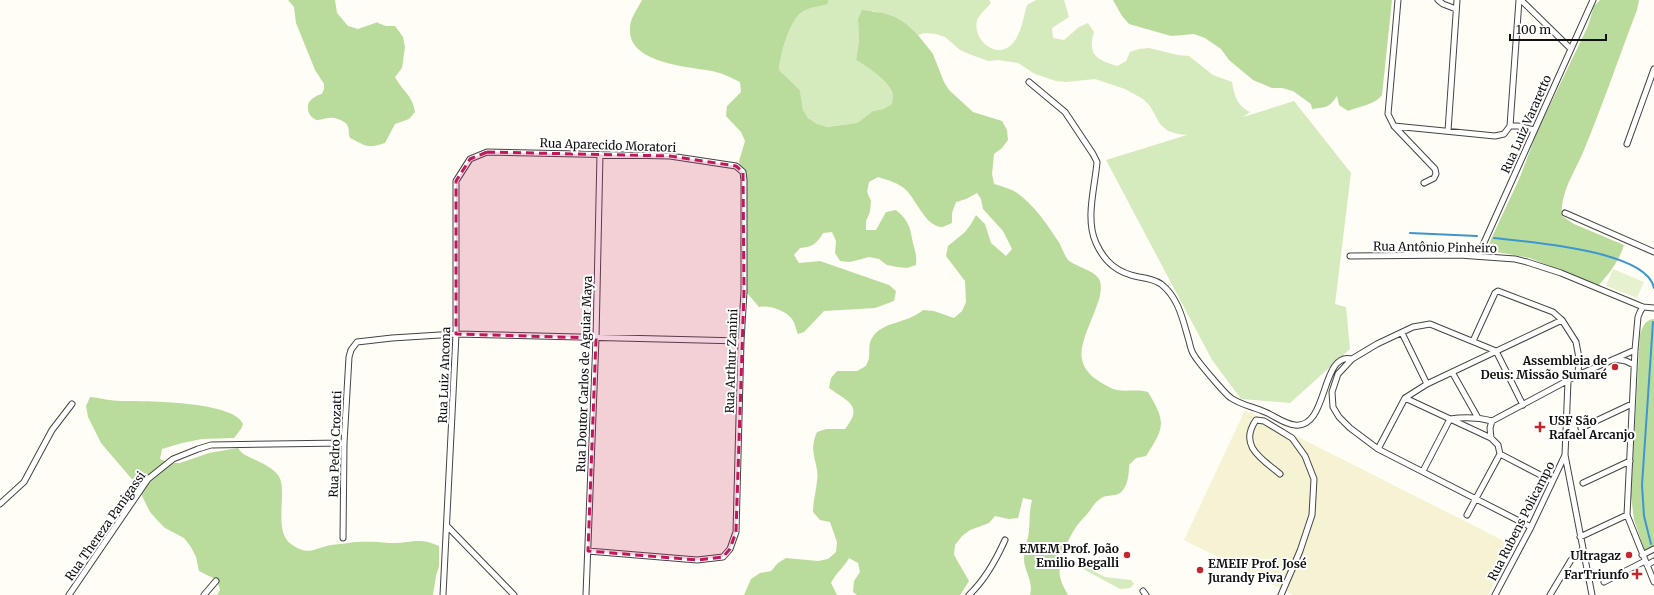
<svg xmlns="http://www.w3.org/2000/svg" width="1654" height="595" font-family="Merriweather,serif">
  <rect width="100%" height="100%" fill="#fffdf5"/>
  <!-- farmland -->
  <path fill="#f6f3d4" d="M 1245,410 L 1514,546 L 1488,595 L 1293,595 L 1184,540 Z"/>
  <!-- green -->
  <path fill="#d5ebbd" d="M 828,0 L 989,0 L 991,3 C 987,8 979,15 977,20 C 972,41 998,61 1013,43 C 1022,32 1023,18 1027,5 L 1036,0 L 1064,0 L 1069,17 L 1052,28 L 1053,38 L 1064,40 L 1079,27 L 1088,23 L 1094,32 C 1087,55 1097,60 1117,66 L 1126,61 L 1130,52 L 1139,49 L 1149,48 L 1178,55 L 1189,56 L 1213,75 L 1232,82 C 1234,95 1237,106 1250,112 L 1243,117 L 1294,101 L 1351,173 L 1335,304 L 1346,307 L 1350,349 L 1290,403 L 1241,399 L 1212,360 L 1106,160 L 1187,135 L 1178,134 L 1168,131 L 1160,124 L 1150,106 L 1143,99 L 1125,89 L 1095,79 L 1066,82 L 1056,81 L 1035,74 L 1018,63 L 998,60 L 988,61 L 969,54 L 960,50 L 945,37 L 936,34 L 925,33 L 918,35 C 904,23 892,15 873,11 L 858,19 L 859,40 L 856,60 C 866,66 891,82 893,95 C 893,97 892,101 892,104 L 883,109 L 873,111 L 857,123 L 826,127 L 817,124 L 808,118 L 803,110 L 800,90 L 779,70 C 780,56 789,20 801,12 C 810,7 819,7 828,4 Z
    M 1077,562 L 1105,577 L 1131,580 L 1134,584 L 1130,588 L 1120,589 L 1076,565 L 1075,563 Z"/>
  <!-- forest -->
  <path fill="#b9dc9c" d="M 288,0 L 335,0 L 337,13 L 348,26 L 358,29 L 378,22 L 378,23 L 386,26 L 395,26 L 403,37 L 405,47 L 402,68 L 395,77 C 403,92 412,94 415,112 L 409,119 L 395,124 L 385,143 C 366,149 367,146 350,138 C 348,132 350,125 344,122 C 340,119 333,117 329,118 C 325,118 321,120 317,120 C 309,118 306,109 309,102 C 312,98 317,95 322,94 L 324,89 L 324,84 L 315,70 L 296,23 L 294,7 Z
    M 642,0 L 828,0 L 828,4 C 819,7 810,7 802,12 C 789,20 780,56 779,70 L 800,90 L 803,110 L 808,118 L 817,124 L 827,127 L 857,123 L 873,111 L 883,109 L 892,104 C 892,101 893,97 893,95 C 891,82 866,66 856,60 L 859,40 L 858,19 L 862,10 L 883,13 L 895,17 L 905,23 L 918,35 L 933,54 L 944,82 L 949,90 L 973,112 L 1002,121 L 1007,130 L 1008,140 L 1002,148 L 994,154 L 992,174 L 994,184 C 1001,186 1008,188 1014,191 C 1031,201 1048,225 1058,241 C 1062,247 1064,255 1068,260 C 1076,267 1097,271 1100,281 C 1102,289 1100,298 1097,305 C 1085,340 1064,365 1109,387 C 1121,394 1134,388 1148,392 C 1166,422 1165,427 1146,456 L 1136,458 L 1129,465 C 1129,474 1128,487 1120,493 C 1114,497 1105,494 1100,499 C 1094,503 1092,508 1088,513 C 1084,518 1079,522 1076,527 C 1069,537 1057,563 1060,576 C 1061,583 1065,589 1068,595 L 1030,595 C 1034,582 1024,571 1024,559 C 1024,549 1028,540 1029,531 C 1030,520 1029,511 1032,500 L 1023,498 L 1018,518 L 1009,519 L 995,516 L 989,523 L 970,530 L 962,536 L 955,545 L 954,555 L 969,581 L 960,595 L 857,595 L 853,592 L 854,581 L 860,572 L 858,563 L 849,558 C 843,569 837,571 831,583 L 837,595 L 744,595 L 751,579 L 760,573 L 771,571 L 778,563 L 786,558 L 818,561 L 828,559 L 836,552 L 837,542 L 830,522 L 820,520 L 813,512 C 813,501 816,492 817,481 C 820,463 807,454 817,432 L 826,429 L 845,429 C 864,405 848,402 829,388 L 831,378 L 837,371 L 857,371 L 866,366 C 867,363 869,360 869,357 C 870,350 868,344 872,338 C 882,321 907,324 923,310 L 934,311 L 954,318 L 962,311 L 966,302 L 965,281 L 946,256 L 948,246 L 965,232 L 971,224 L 976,215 L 985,224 L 991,243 L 1006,256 L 1012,249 L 1003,231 L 983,209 L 981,199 L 977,193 L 966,199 L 956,202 L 952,213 L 952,223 C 949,224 945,226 943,227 C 926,228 916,199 906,190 C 899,183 887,180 878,177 L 869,182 L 867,192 L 871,201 L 870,212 L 866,221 L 866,230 L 876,230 L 886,212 L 896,210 C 909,221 910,227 913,243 C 915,252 917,255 916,265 L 907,268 L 897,267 L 887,265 L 879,259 L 869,257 L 850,262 L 840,261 L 835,253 L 836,241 L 832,232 L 823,233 C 817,244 812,247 800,248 L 794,255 L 799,263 L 820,261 L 889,285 L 896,291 L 894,301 L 875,308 L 824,311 L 804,332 L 798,334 C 796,330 795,323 792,319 C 785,310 769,305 759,307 L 742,287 L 743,257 L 740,246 L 741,234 L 747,215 L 739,161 L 745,141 L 741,132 L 726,116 L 727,106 L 741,92 L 740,82 C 732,78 722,73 712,71 C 689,67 630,63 630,31 C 629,19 637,10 642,0 Z
    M 1113,0 L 1392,0 L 1382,95 C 1376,104 1358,107 1348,111 L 1339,105 L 1337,96 C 1329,108 1326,107 1312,109 L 1311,104 L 1293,91 L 1282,88 L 1272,88 L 1253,80 L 1229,60 L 1221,49 L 1205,38 L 1194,34 L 1171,36 L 1129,24 L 1122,16 Z
    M 1600,0 L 1639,0 L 1637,10 C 1619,57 1603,104 1584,150 C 1575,172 1560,192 1562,216 L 1574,224 L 1624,245 C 1619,261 1609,274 1598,286 L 1530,258 L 1486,250 L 1520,177 L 1537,132 L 1588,26 L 1594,6 Z
    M 1654,319 L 1654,548 L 1645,551 L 1634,520 L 1631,496 L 1640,334 C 1643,326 1645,320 1654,319 Z
    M 90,397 C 101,398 111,401 121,401 C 144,401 234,401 243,424 L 241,429 L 234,438 L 202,439 L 182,443 L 162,449 L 160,459 L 170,463 L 180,463 L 209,453 L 238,448 L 242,453 C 253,460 269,464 278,475 C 289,489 272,531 291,544 C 309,557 314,548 331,545 C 337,544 343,544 349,543 C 362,541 376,542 389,543 C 410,544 418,536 439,546 L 439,566 L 436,576 L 433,595 L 217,595 L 220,590 L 217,580 L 199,571 L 196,557 L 191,547 L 184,538 L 165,528 L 158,521 L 150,512 L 136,484 L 101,443 L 88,417 L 86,406 Z"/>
  <!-- pitch -->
  <path fill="#e6f2cf" d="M 1613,269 L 1644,282 L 1637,298 L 1606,286 Z"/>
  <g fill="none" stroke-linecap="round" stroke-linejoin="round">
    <!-- stream -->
    <path stroke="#3f96cf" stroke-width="2" d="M 1410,233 L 1477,236
      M 1494,238 C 1527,242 1647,250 1654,288
      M 1651,544 L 1644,516 L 1642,485 L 1653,322"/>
    <!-- street casing -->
    <g stroke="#444" stroke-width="7">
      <path id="street" d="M 1398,0 L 1388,114 L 1394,126 L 1435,169 L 1436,174 L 1434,178 L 1424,183
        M 1438,0 L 1443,4 L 1456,9
        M 1521,0 L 1571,49
        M 1029,82 L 1065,112 L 1093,154 L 1097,162 C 1095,187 1085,219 1096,243 C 1105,263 1118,273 1139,277 C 1146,278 1155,280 1161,284 C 1179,298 1183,321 1189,341 C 1190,345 1191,351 1194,355 C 1198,362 1225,394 1231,398 C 1241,405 1254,407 1265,412 C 1275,416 1284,424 1295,425 C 1329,429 1320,351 1352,359
        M 1394,126 L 1495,136 L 1504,134 L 1510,126 L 1518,126 L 1534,130
        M 1510,126 L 1519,0
        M 1448,131 L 1457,0
        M 1627,144 L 1654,69
        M 1565,213 L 1654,252
        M 1350,256 L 1459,255 L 1515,259 L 1527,262 L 1561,273 L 1643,307 L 1654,308
        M 1478,256 L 1593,0
        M 1643,307 L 1640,312 L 1638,317 L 1635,350 L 1627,515 L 1654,582
        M 1402,333 L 1427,384
        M 1473,341 L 1495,293 L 1498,291 L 1553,312 L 1562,320 L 1576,342 L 1579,358 L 1578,375
        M 1496,351 L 1430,324 L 1413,327 L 1377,344 L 1352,359 L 1338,374 L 1332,392 L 1333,407 L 1339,417 L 1350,428 L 1378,449 L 1531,527
        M 1496,351 L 1523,405
        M 1614,359 L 1626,361 L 1634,365
        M 1452,372 L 1478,418
        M 1568,381 L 1565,455 L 1592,595
        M 1405,398 L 1491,438 L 1498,445 L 1500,454 L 1467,515
        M 1581,428 L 1632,404
        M 1491,438 L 1490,428 L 1492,421
        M 1378,449 L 1405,398 L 1427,384 L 1562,320
        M 1500,454 L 1552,481
        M 1423,471 L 1450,419 C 1464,417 1477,417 1492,421 L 1578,375 L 1635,350
        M 1280,474 C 1262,459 1238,446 1256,420 L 1264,421 L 1292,438 L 1305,456 L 1314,479 L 1312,515 L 1300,551 L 1281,595
        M 1583,483 L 1630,461
        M 0,504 L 24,482 L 52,430 L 72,404
        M 447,526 L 514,595
        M 1580,537 L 1627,515
        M 343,538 L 344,443 L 349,357 L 351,350 L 357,342 L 392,338 L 456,334 L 741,341
        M 1642,555 L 1654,549
        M 1647,565 L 1654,561
        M 1604,582 L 1645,561
        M 1143,591 L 1146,595
        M 69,595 L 148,479 L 173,459 L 198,449 L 211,445 L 344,443
        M 204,595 L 216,581
        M 443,595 L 456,334 L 456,181 L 470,159 L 487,152 L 670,156 L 736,166 L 743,172 L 744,180 L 744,292 L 741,341 L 736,532 L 730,549 L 723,557 L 697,560 L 588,551
        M 586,595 L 596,338 L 600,154
        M 969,595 C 985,580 996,560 1005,540
        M 1495,595 L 1531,527 L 1565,455
        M 1550,595 L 1571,560 L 1582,550"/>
    </g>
    <!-- street -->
    <use href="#street" stroke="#fff" stroke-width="5"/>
  </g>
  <!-- marked area -->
  <path fill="#c2185b" fill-opacity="0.2" stroke="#c2185b" stroke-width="3" stroke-dasharray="8 5" stroke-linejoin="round" d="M 487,152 L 670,156 L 736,166 L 743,172 L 744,292 L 736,532 L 730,549 L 723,557 L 697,560 L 588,551 L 596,338 L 456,334 L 456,181 L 470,159 Z"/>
  <!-- markers -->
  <g fill="#c4262e" stroke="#fff" stroke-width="1.5">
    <circle cx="1615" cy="367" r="4"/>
    <path d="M1538 421h4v4h4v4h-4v4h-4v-4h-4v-4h4z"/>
    <circle cx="1127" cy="555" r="4"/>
    <circle cx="1629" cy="555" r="4"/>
    <circle cx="1200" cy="570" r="4"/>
    <path d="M1635 568h4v4h4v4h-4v4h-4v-4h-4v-4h4z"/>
  </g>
  <g text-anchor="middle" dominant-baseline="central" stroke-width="4" stroke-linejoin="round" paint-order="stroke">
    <!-- street labels -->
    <g font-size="12" fill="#111" stroke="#fff">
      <text transform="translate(1526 124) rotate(-66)">Rua Luiz Vararetto</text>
      <text transform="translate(608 145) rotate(2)">Rua Aparecido Moratori</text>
      <text transform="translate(1435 247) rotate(1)">Rua Antônio Pinheiro</text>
      <text transform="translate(731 361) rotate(-88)">Rua Arthur Zanini</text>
      <text transform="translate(584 374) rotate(-88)">Rua Doutor Carlos de Aguiar Maya</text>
      <text transform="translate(444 375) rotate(-88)">Rua Luiz Ancona</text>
      <text transform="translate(335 444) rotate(-88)">Rua Pedro Crozatti</text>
      <text transform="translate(1521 521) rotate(-63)">Rua Rubens Policampo</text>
      <text transform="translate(105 526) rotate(-55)">Rua Thereza Panigassi</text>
    </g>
    <!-- poi labels -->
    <g font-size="12" font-weight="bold" fill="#111" stroke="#fff" text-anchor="end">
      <text x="1607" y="360">Assembleia de<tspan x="1607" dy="14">Deus: Missão Sumaré</tspan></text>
      <text x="1549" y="420" text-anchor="start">USF São<tspan x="1549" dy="14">Rafael Arcanjo</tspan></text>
      <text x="1119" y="548">EMEM Prof. João<tspan x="1119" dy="14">Emilio Begalli</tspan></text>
      <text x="1621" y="555">Ultragaz</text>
      <text x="1208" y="563" text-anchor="start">EMEIF Prof. José<tspan x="1208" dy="14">Jurandy Piva</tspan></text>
      <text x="1629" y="574">FarTriunfo</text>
    </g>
  </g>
  <!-- scale -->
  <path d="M1510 34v6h96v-6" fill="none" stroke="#111111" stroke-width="2"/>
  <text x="1516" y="34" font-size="12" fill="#111111" stroke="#ffffff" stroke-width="3" paint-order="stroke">100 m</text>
</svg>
